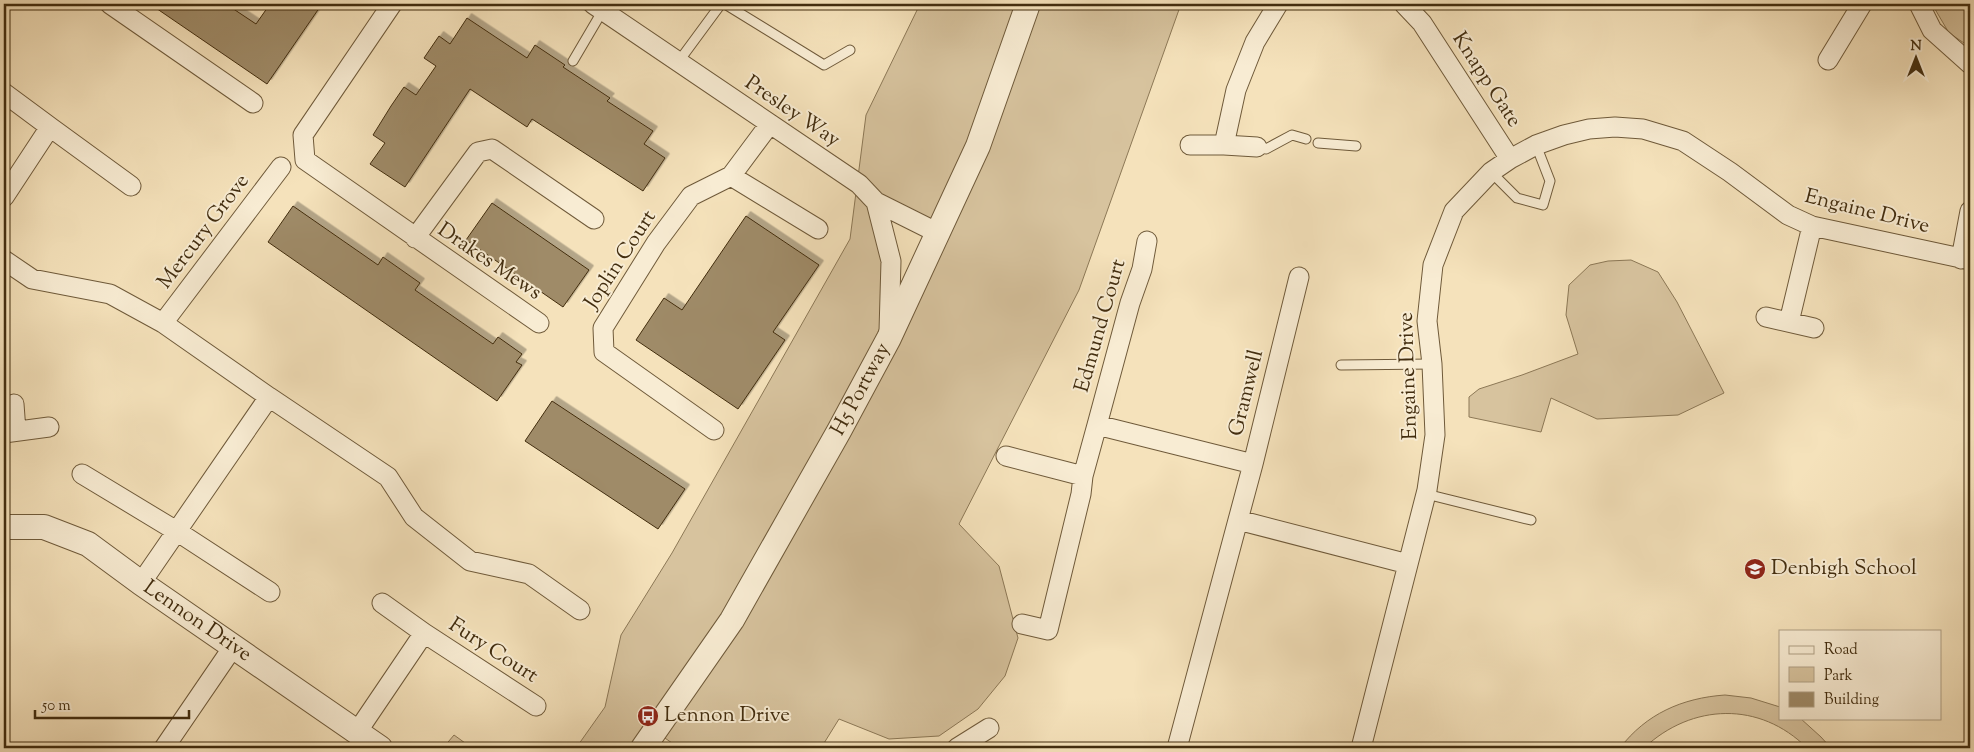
<svg xmlns="http://www.w3.org/2000/svg" width="1974" height="752" font-family="'Sorts Mill Goudy',serif">
  <defs>
    <filter id="shadow"><feDropShadow dx="4.5" dy="-4.5" stdDeviation="0" flood-color="#0004"/></filter>
  </defs>
  <rect width="100%" height="100%" fill="#f5e2bb"/>
  <filter id="stains"><feTurbulence type="fractalNoise" baseFrequency=".004" numOctaves="4"/><feColorMatrix values="0 0 0 0 .2 0 0 0 0 .09 0 0 0 0 .02 0 0 0 .5 -.17"/></filter>
  <radialGradient id="worn" r=".72"><stop offset=".6" stop-color="#630" stop-opacity="0"/><stop offset="1" stop-color="#630" stop-opacity=".3"/></radialGradient>
  <!-- green -->
  <path fill="#d7c39e" stroke="#8c7856" fill-rule="evenodd" d="M 920,4 L 1181,4 L 1079,290 L 959,524 L 999,566 L 1018,638 L 1005,676 L 978,709 L 939,736 L 889,739 L 839,719 L 821,748 L 679,748 L 655,731 L 642,748 L 576,748 L 605,707 L 621,635 L 672,553 L 850,239 L 866,115 ZM 877,202 L 938,234 L 889,336 Z
    M 1932,4 L 1970,4 L 1970,47 L 1949,33 Z
    M 1631,260 L 1658,272 L 1677,302 L 1724,393 L 1678,415 L 1597,419 L 1551,398 L 1541,432 L 1469,417 L 1469,397 L 1479,389 L 1522,375 L 1578,354 L 1566,315 L 1569,285 L 1590,265 L 1608,261 Z
    M 1725,695 L 1751,698 L 1780,707 L 1780,718 L 1800,718 L 1821,737 L 1831,748 L 1807,748 C 1760,701 1692,703 1644,748 L 1620,748 C 1646,714 1682,698 1725,695 Z
    M 454,735 L 472,748 L 443,748 Z"/>
  <!-- building -->
  <path fill="#9f8b68" stroke="#422d0f" filter="url(#shadow)" d="M 150,4 L 226,4 L 256,24 L 270,4 L 322,4 L 267,84 Z
    M 467,18 L 527,58 L 535,45 L 565,65 L 563,67 L 610,98 L 607,101 L 653,131 L 644,144 L 665,158 L 643,191 L 532,119 L 527,127 L 470,89 L 405,187 L 370,164 L 385,143 L 373,135 L 391,106 L 404,87 L 416,95 L 436,66 L 424,58 L 439,36 L 450,44 Z
    M 492,203 L 589,270 L 563,307 L 466,240 Z
    M 293,206 L 378,265 L 383,257 L 420,283 L 415,290 L 493,344 L 498,337 L 522,354 L 516,362 L 522,365 L 497,401 L 268,242 Z
    M 746,216 L 819,265 L 773,332 L 785,340 L 738,409 L 636,340 L 664,298 L 682,310 Z
    M 552,401 L 685,489 L 658,529 L 525,441 Z"/>
  <g fill="none" stroke-linecap="round" stroke-linejoin="round">
    <!-- service casing -->
    <g stroke="#6f5a3a" stroke-width="11">
      <path id="service" d="M 725,4 L 824,65 L 850,50
        M 573,61 L 603,10
        M 679,61 L 721,4
        M 1318,143 L 1356,146
        M 1257,147 L 1266,149 L 1292,135 L 1306,139
        M 1491,172 L 1517,198 L 1543,205 L 1550,181 L 1536,145
        M 1341,365 L 1432,364
        M 1426,494 L 1531,520"/>
    </g>
    <!-- minor casing -->
    <g stroke="#6f5a3a" stroke-width="21">
      <path id="minor" d="M 110,4 L 253,103
        M 392,4 L 303,135 L 305,160 L 539,323
        M 593,4 L 859,184 L 876,202 L 938,233
        M 1404,4 L 1422,23 L 1510,159
        M 1919,4 L 1932,30 L 1970,64
        M 1828,60 L 1862,4
        M 4,93 L 50,127
        M 769,125 L 731,176 L 818,229
        M 1190,145 L 1224,145 L 1236,90 L 1255,42 L 1278,4
        M 1224,145 L 1257,147
        M 4,197 L 50,127 L 131,186
        M 876,202 L 891,261 L 889,331
        M 415,238 L 478,152 L 492,149 L 594,219
        M 1147,241 L 1142,269 L 1130,303 L 1097,425 L 1253,464
        M 1961,259 L 1970,211
        M 4,260 L 32,279 L 110,294 L 163,323
        M 1766,317 L 1814,328
        M 1789,322 L 1812,226
        M 269,397 L 163,323 L 281,167
        M 14,404 L 16,431
        M 714,430 L 604,352 L 603,328 L 656,243 L 691,196 L 731,176
        M 4,433 L 49,427
        M 1006,456 L 1083,476 L 1097,425
        M 82,474 L 178,532 L 270,592
        M 1238,520 L 1408,564
        M 141,583 L 269,397 L 388,477 L 414,517 L 470,561 L 529,574 L 580,610
        M 382,603 L 424,633
        M 1022,624 L 1048,630 L 1081,494 L 1083,476
        M 357,732 L 424,633 L 536,706
        M 164,748 L 233,647
        M 957,748 L 989,728
        M 1177,748 L 1253,464 L 1299,277
        M 1361,748 L 1427,490 L 1435,435 L 1432,364 L 1427,321 L 1433,265 L 1454,211 L 1491,172 L 1510,159 L 1536,145 L 1564,135 L 1589,129 L 1615,127 L 1643,129 L 1683,141 L 1730,172 L 1788,215 L 1812,226 L 1970,260"/>
    </g>
    <!-- tertiary casing -->
    <g stroke="#6f5a3a" stroke-width="26">
      <g id="tertiary">
        <path id="s1" d="M 4,527 L 44,527 L 88,544 L 141,583 L 380,748"/>
        <path id="s2" d="M 643,748 L 732,620 L 839,431 L 889,338 L 978,146 L 1028,4"/>
      </g>
    </g>
    <!-- service -->
    <use href="#service" stroke="#f8ecd3" stroke-width="9"/>
    <!-- minor -->
    <use href="#minor" stroke="#f8ecd3" stroke-width="19"/>
    <!-- tertiary -->
    <use href="#tertiary" stroke="#f8ecd3" stroke-width="24"/>
  </g>
  <!-- icons -->
  <defs>
    <g id="school-disc" transform="scale(1.125)"><circle r="9.5" fill="#8f2418" stroke="#f8ecd3"/><path d="M0-5L7-2L0 1L-7-2ZM-4 1L0 2.5L4 1V4Q0 6-4 4Z" fill="#fff"/></g>
    <g id="bus-disc" transform="scale(1.125)"><circle r="9.5" fill="#8f2418" stroke="#f8ecd3"/><path d="M-5-6H5V4H4V6H2V4H-2V6H-4V4H-5ZM-3.5-4V0h7V-4ZM-3.5 1.2v1.5H-2V1.2ZM2 1.2v1.5H3.5V1.2Z" fill="#fff"/></g>
  </defs>
  <g fill-rule="evenodd">
    <use href="#school-disc" x="1755" y="569"/>
    <use href="#bus-disc" x="648" y="716"/>
  </g>
  <g text-anchor="middle" dominant-baseline="central" stroke-width="4" stroke-linejoin="round" paint-order="stroke">
    <!-- street labels -->
    <g font-size="21" fill="#422d0f" stroke="#f8ecd3">
      <text transform="translate(1486 80) rotate(57)">Knapp Gate</text>
      <text transform="translate(792 112) rotate(34)">Presley Way</text>
      <text transform="translate(1867 212) rotate(14)">Engaine Drive</text>
      <text transform="translate(204 232) rotate(-53)">Mercury Grove</text>
      <text transform="translate(621 260) rotate(-57)">Joplin Court</text>
      <text transform="translate(489 262) rotate(34)">Drakes Mews</text>
      <text transform="translate(1101 326) rotate(-74)">Edmund Court</text>
      <text transform="translate(1409 376) rotate(-92)">Engaine Drive</text>
      <text stroke="none"><textPath href="#s2" startOffset="420">H5 Portway</textPath></text>
      <text transform="translate(1247 393) rotate(-76)">Gramwell</text>
      <text stroke="none"><textPath href="#s1" startOffset="221">Lennon Drive</textPath></text>
      <text transform="translate(493 651) rotate(33)">Fury Court</text>
    </g>
    <!-- poi labels -->
    <g font-size="21" fill="#422d0f" stroke="#f8ecd3" text-anchor="start">
      <text x="1771" y="569">Denbigh School</text>
      <text x="664" y="716">Lennon Drive</text>
    </g>
  </g>
  <!-- margin -->
  <rect width="1974" height="752" fill="none" stroke="#f5e2bb" stroke-width="20"/>
  <rect x="5" y="5" width="1964" height="742" fill="none" stroke="#422d0f" stroke-width="2.5"/>
  <rect x="10" y="10" width="1954" height="732" fill="none" stroke="#422d0f"/>
  <!-- legend -->
  <rect x="1779" y="630" width="162" height="90" fill="#f8ecd3" stroke="#afa085"/>
  <rect x="1789" y="646" width="25" height="8" fill="#f8ecd3" stroke="#afa085"/>
  <text x="1824" y="654" font-size="15" fill="#422d0f">Road</text>
  <rect x="1789" y="667" width="25" height="15" fill="#d7c39e" stroke="#afa085"/>
  <text x="1824" y="680" font-size="15" fill="#422d0f">Park</text>
  <rect x="1789" y="692" width="25" height="15" fill="#9f8b68" stroke="#afa085"/>
  <text x="1824" y="704" font-size="15" fill="#422d0f">Building</text>
  <!-- north arrow -->
  <g transform="translate(1916 58)" stroke="#f8ecd3" stroke-width="4" paint-order="stroke">
  <path d="M0-4L9 19L0 12L-9 19Z" fill="#422d0f"/>
  <text y="-8" font-size="14" font-weight="bold" text-anchor="middle" fill="#422d0f">N</text>
  </g>
  <!-- scale -->
  <path d="M35 710v8h154v-8" fill="none" stroke="#422d0f" stroke-width="2.5"/>
  <text x="42" y="710" font-size="15" fill="#422d0f" stroke="#f8ecd3" stroke-width="4" paint-order="stroke">50 m</text>
  <rect width="100%" height="100%" filter="url(#stains)"/>
  <rect width="100%" height="100%" fill="url(#worn)"/>
</svg>
